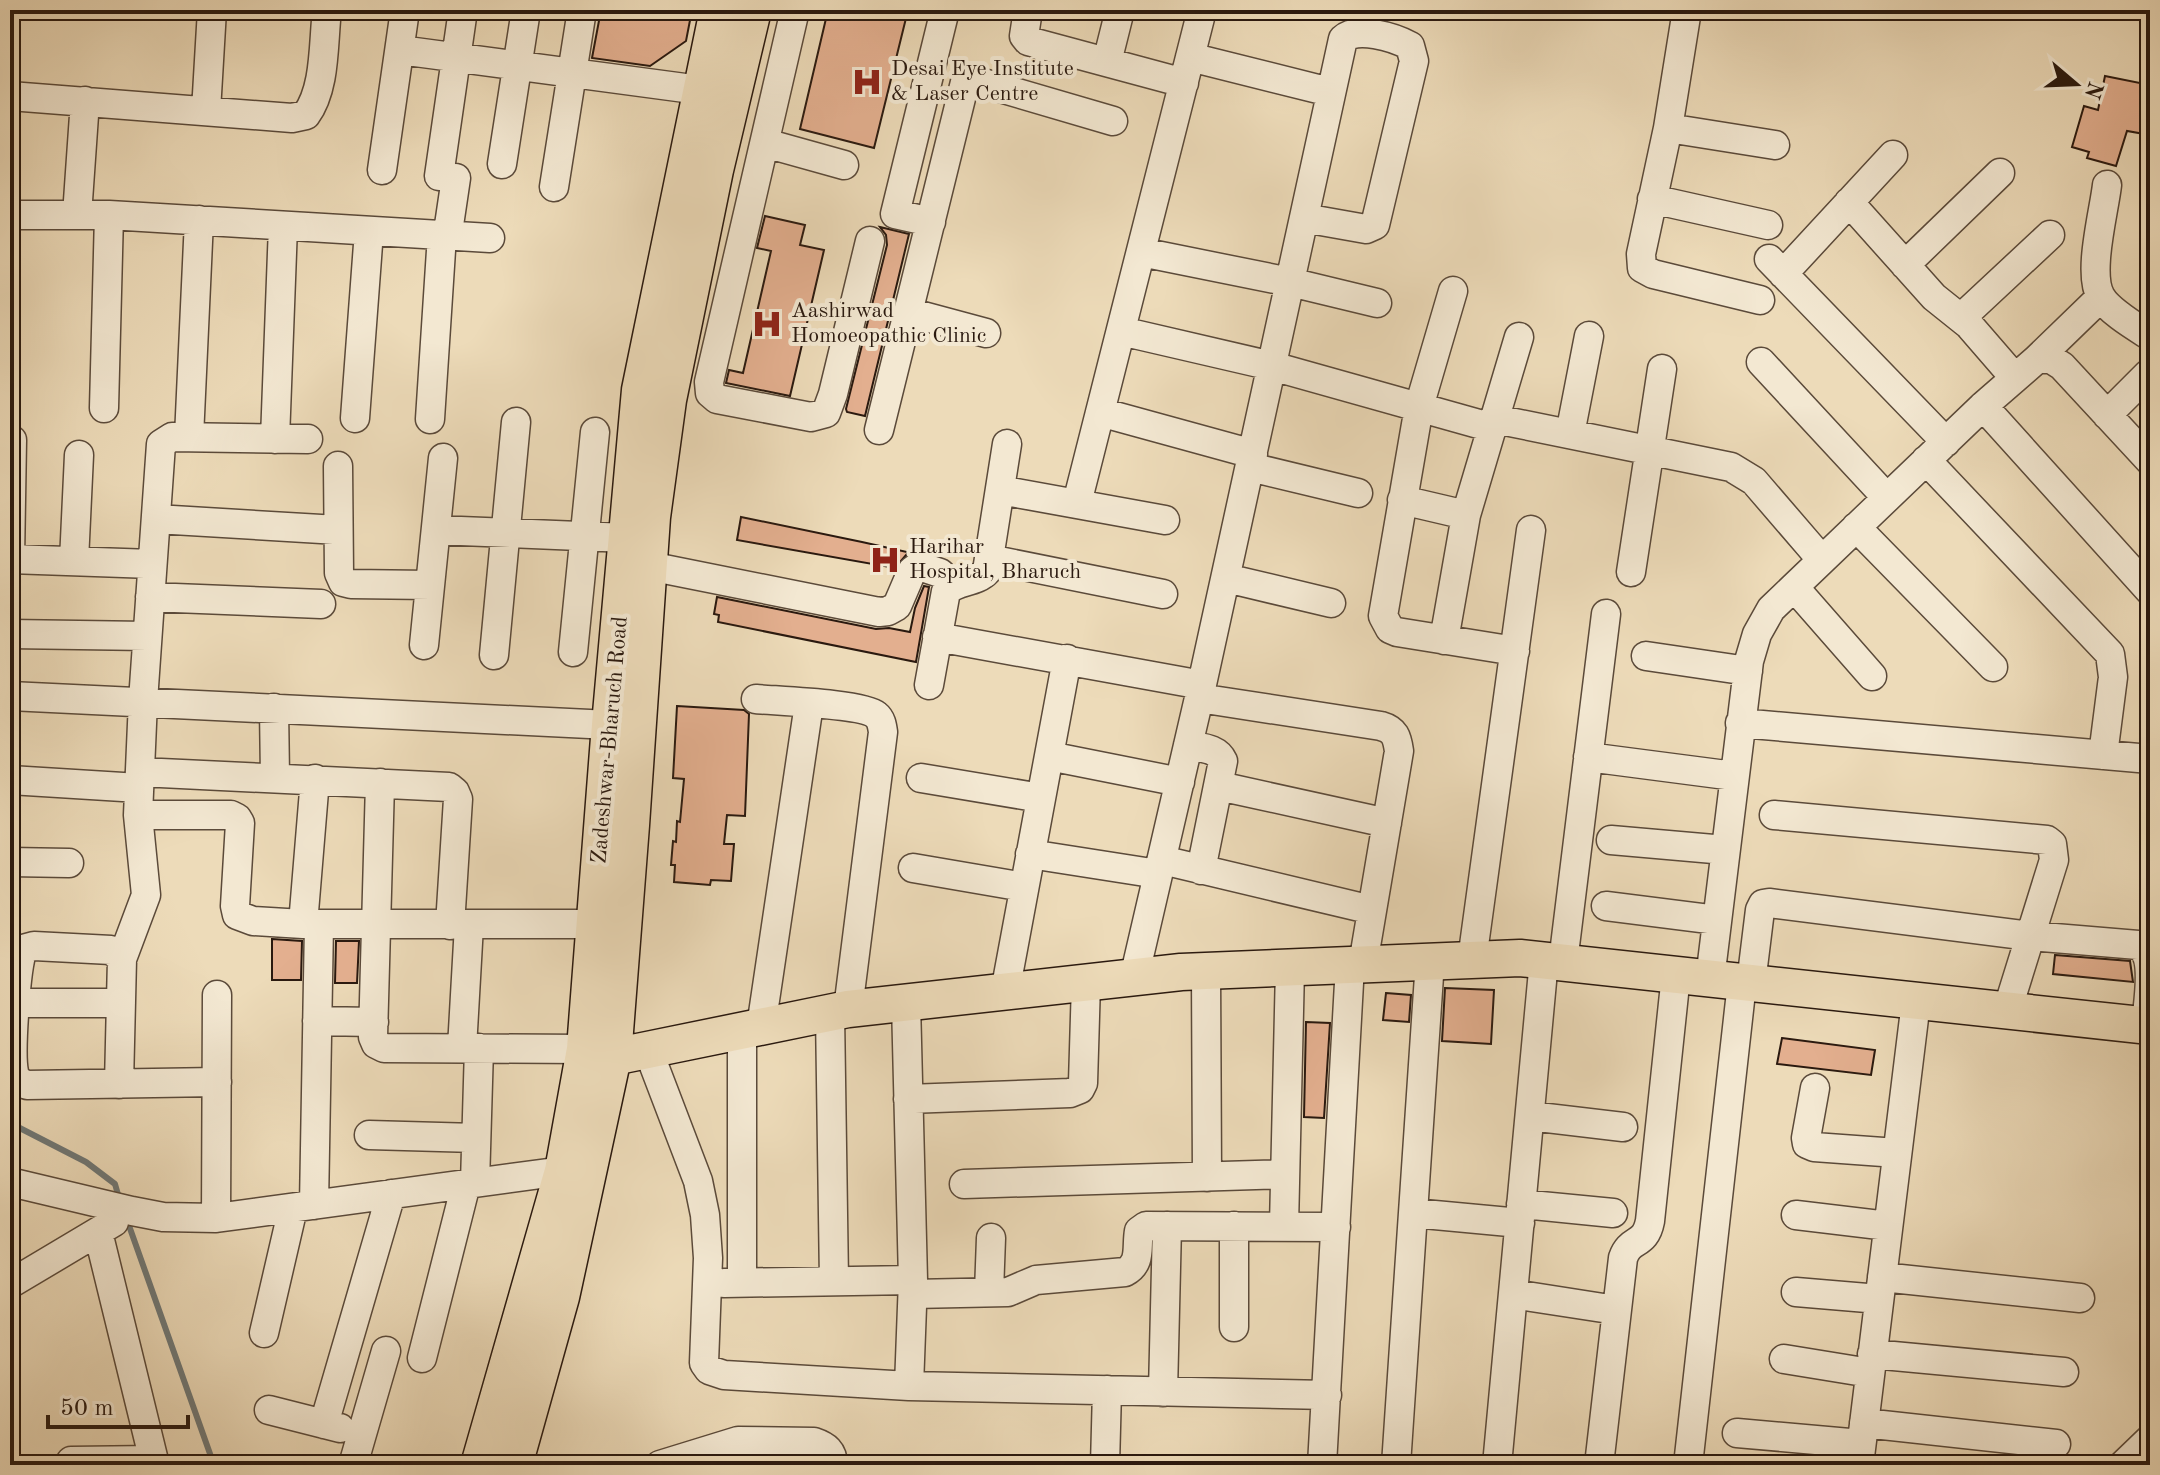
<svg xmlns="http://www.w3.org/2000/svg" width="2160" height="1475" font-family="'Old Standard TT',serif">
  <rect width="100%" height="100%" fill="#eddbb9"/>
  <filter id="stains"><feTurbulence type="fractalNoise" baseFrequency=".0025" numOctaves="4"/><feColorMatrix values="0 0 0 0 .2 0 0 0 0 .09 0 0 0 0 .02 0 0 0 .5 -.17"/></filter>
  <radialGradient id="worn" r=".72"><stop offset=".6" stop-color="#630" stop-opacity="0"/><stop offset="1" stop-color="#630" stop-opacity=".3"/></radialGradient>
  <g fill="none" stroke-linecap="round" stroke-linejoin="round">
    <!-- stream -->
    <path stroke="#707876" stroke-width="6" d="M 10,1123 L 86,1162 L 115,1184 L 119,1198
      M 127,1220 L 214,1465"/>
  </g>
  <!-- building -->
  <path fill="#e3af8f" stroke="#2a190f" stroke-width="2" d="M 601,10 L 692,10 L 686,41 L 650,66 L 592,58 Z
    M 828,10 L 908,10 L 874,148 L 800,129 Z
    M 2105,76 L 2150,85 L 2150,135 L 2127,131 L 2116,166 L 2087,158 L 2089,152 L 2072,147 L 2084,106 L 2098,110 Z
    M 765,216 L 805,225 L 800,245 L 824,250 L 790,396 L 726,383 L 729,370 L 743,373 L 771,251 L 757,248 Z
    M 880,227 L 909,234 L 865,416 L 847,412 L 846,409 L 887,245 L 886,235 Z
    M 741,517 L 862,542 L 907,552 L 907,554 L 895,568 L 737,540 Z
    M 924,586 L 929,587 L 916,662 L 718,622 L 719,615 L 714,614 L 717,597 L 876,629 L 889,628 L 910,632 L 915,608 Z
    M 677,706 L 744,710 L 749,714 L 745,816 L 727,815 L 724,844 L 734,844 L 731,881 L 711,880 L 710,885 L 674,882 L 675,865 L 671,865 L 673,841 L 676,842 L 677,821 L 680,822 L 684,779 L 673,778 Z
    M 272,939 L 302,941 L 301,980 L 272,980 Z
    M 336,941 L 359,941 L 357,983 L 335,983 Z
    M 2055,955 L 2130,961 L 2133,982 L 2053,974 Z
    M 1445,988 L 1494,990 L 1491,1044 L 1442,1041 Z
    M 1386,993 L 1411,995 L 1409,1022 L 1383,1020 Z
    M 1306,1022 L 1330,1023 L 1324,1118 L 1304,1117 Z
    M 1782,1038 L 1875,1050 L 1871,1075 L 1777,1064 Z"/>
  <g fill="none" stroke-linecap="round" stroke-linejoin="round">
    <!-- minor casing -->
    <g stroke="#5b4a3a" stroke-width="31">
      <path id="minor" d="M 795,10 L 709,382 L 710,393 L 717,399 L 811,417 L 826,413 L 833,394 L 870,241
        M 1028,10 L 1024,36 L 1028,41 L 1184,83
        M 1687,10 L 1668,128 L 1641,254 L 1642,268 L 1653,274 L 1760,300
        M 400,50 L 700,90
        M 1190,57 L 1330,92
        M 1107,62 L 1120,10
        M 10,96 L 292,118 L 306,115 C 326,88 323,43 327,10
        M 206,111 L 212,10
        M 1668,128 L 1775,145
        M 765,143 L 844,165
        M 502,164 L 526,10
        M 382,170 L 405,10
        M 439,176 L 463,10
        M 2107,185 C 2104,212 2087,274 2101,297 C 2109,311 2136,327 2150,336
        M 554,187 L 582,10
        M 1652,199 L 1768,225
        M 1849,202 L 1934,297 L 1969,325 L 2014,377
        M 10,215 L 109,215 L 490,238
        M 77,215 L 85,101
        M 931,222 L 895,214 L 945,10
        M 1141,252 L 1290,282 L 1377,303
        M 1769,259 L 1946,442
        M 1905,265 L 2000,173
        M 1783,274 L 1893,155
        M 1453,291 L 1419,407 L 1383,616 L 1390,629 L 1397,632 L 1515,651
        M 908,312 L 986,333
        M 1961,318 L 2050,235
        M 1121,331 L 1272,366 L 1493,428
        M 2037,359 L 2101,297
        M 1761,362 L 1887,498
        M 1983,406 L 2150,591
        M 104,408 L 109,215
        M 1100,412 L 1253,454
        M 2107,415 L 2148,374
        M 355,418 L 369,231
        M 430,419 L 442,235 L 448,232 L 456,178
        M 1495,419 L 1731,467 L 1754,481 L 1822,560
        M 879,430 L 966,78 L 1113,121
        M 1570,434 L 1589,336
        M 189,437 L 199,220
        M 275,439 L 283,226
        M 12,440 L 10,559 L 152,564
        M 1926,460 L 2110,654 L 2113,677 L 2103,755
        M 338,466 L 339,573 L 343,582 L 351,584 L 430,585
        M 1250,467 L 1358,493
        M 1000,490 L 1165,520
        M 1402,500 L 1466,515
        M 1077,503 L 1202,10
        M 156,519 L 338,530
        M 1856,527 L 1993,667
        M 436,530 L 627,538
        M 989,559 L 1163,594
        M 74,561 L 79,455
        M 649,566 L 879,612 L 888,611 L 897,606 L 912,571 L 919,566 L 940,573 L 953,585
        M 1631,572 L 1662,369
        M 1226,578 L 1331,603
        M 1794,587 L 1872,676
        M 150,597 L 321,604
        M 10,634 L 147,636
        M 937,637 L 1202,685
        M 1444,640 L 1466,515 L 1519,337
        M 424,645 L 443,458
        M 573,652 L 595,432
        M 494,655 L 516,422
        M 1646,656 L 1748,671
        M 929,685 L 946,591 C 958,580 976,583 987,571 L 1007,444
        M 10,696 L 610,725
        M 1199,698 L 1381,726 C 1395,730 1397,737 1399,751 L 1363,964
        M 756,699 C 778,701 863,704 876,715 C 881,719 882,725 883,732 L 848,1009
        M 274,708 L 275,777
        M 1740,723 L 2150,759
        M 1188,745 C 1202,748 1217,748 1223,761 L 1201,870
        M 1049,756 L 1180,782
        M 1588,757 L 1734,776
        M 140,772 L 449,787 L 455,792 L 458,799 L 450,925
        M 921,778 L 1041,798
        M 10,780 L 139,788
        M 380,783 L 373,1037 L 376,1044 L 384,1048 L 585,1049
        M 1219,786 L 1387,823
        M 138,815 L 231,815 L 237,818 L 240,823 L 235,906 L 237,915 L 253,921 L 303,924 L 595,924
        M 1774,815 L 2047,840 L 2052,844 L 2054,860 L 2007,1011
        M 1611,840 L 1725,850
        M 1030,854 L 1158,874
        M 1162,860 L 1372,910
        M 10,862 L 69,863
        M 913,868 L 1024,887
        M 1606,906 L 1717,920
        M 303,924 L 315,779
        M 122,959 L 146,895 L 138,815 L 143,701 L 161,444 L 172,437 L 308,439
        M 1472,960 L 1531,530
        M 1563,962 L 1606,614
        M 1206,971 L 1207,1177
        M 1134,978 L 1199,698 L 1343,39 C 1356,26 1394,37 1410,46 L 1414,61 L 1375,225 L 1366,229 L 1304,218
        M 1710,979 L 1749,661 L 1757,634 L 1771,609 L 1983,406 L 2037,359 L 2051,359 L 2062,366 L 2150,461
        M 1751,983 L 1760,910 L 1763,904 L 1769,903 L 2030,936 L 2138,945 C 2158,956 2147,1005 2146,1025
        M 1005,992 L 1067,659
        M 16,1003 L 121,1003
        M 906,1003 L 913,1280 L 909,1386
        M 830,1013 L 834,1281
        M 317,1021 L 374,1022
        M 761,1027 L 809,704
        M 742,1031 L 742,1282
        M 462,1048 L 469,925
        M 648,1050 L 698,1181 L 705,1215 L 708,1258 L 704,1363 L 709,1370 L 724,1375 L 909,1386 L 1327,1395
        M 119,1084 L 122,959 L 111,950 L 34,946 L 23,949 C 16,967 10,1052 14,1072 C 15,1080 20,1082 27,1085 L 217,1082
        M 1815,1088 L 1806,1138 L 1807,1144 L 1814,1147 L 1897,1153
        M 908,1099 L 1070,1093 L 1080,1089 L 1083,1083 L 1086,983
        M 1530,1116 L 1623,1127
        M 369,1135 L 476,1138
        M 10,1182 L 132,1211 L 163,1217 L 216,1218 L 563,1171
        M 475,1183 L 479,1048
        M 964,1184 L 1285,1174
        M 1521,1204 L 1613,1213
        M 314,1205 L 319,924
        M 1413,1213 L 1520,1223
        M 1796,1215 L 1888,1226
        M 216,1218 L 217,995
        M 1284,1226 L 1290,968
        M 98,1232 L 155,1465
        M 1882,1277 L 2080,1298
        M 724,1283 L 913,1280
        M 10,1284 L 114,1222
        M 989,1292 L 991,1238
        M 1796,1292 L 1879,1299
        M 913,1294 L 1008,1292 L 1036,1280 L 1125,1272 C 1142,1263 1136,1247 1139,1231 L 1146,1226 L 1336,1227
        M 1513,1294 L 1616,1310
        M 1234,1327 L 1234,1226
        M 264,1333 L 293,1208
        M 1872,1354 L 2064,1372
        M 422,1358 L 466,1184
        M 1784,1359 L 1870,1373
        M 1163,1392 L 1167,1226
        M 269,1410 L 340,1428
        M 1864,1423 L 2056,1444
        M 324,1424 L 391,1194
        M 1737,1433 L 1861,1444
        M 71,1461 L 154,1460
        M 353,1465 L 386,1351
        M 660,1465 L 738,1441 L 814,1442 C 826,1446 833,1451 833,1465
        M 1105,1465 L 1107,1390
        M 1322,1465 L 1350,965
        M 1396,1465 L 1430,961
        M 1497,1465 L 1544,960
        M 1599,1465 L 1623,1258 C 1630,1237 1645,1247 1650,1221 L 1676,975
        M 1688,1465 L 1742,983
        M 1859,1465 L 1916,1002
        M 2123,1465 L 2150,1439"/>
    </g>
    <!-- major casing -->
    <g stroke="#2a190f" stroke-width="39">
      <path id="major" d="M 583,1060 L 613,1057 L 848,1009 L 1181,972 L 1520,958 L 2150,1026
        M 479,1465 L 563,1171 L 585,1049 L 610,725 L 640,390 L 718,10
        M 514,1465 L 561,1297 L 613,1057 L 631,825 L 652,517 L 668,400 L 715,170 L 753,10"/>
    </g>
    <!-- minor -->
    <use href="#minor" stroke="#f3e8d2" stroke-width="28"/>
    <!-- major -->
    <use href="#major" stroke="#eddbb9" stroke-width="36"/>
  </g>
  <!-- icons -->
  <defs>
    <g id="hospital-bare" transform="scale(2.4)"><path d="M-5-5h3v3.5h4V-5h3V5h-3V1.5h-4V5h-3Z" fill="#8f2418" stroke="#f3e8d2" stroke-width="2.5" paint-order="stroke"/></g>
  </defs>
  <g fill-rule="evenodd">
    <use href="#hospital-bare" x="867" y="82"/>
    <use href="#hospital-bare" x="767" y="324"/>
    <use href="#hospital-bare" x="885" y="560"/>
  </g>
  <g text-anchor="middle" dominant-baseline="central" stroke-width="8" stroke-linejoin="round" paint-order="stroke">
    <!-- poi labels -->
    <g font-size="22" fill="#2a190f" stroke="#f3e8d2" text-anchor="start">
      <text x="891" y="69">Desai Eye Institute<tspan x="891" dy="25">&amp; Laser Centre</tspan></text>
      <text x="791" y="311">Aashirwad<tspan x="791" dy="25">Homoeopathic Clinic</tspan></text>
      <text x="909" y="547">Harihar<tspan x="909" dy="25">Hospital, Bharuch</tspan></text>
    </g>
    <!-- street labels -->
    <g font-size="22" fill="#2a190f" stroke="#f3e8d2">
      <text transform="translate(610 740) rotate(-85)">Zadeshwar-Bharuch Road</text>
    </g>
  </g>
  <!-- margin -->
  <rect width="2160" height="1475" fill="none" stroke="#eddbb9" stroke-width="40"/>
  <rect x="12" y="12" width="2136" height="1451" fill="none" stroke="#2a190f" stroke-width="4"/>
  <rect x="20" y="20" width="2120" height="1435" fill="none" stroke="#2a190f" stroke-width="2"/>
  <!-- north arrow -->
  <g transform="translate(2076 84) rotate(109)" stroke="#f3e8d2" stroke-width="6" paint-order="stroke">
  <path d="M0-6L14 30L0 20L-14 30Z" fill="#2a190f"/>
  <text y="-12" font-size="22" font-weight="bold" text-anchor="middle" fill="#2a190f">N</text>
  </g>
  <!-- scale -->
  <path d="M48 1415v12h140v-12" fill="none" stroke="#2a190f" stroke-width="4"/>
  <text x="60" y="1415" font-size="24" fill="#2a190f" stroke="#f3e8d2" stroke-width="6" paint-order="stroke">50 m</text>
  <rect width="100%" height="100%" filter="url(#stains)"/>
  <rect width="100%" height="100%" fill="url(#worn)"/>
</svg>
